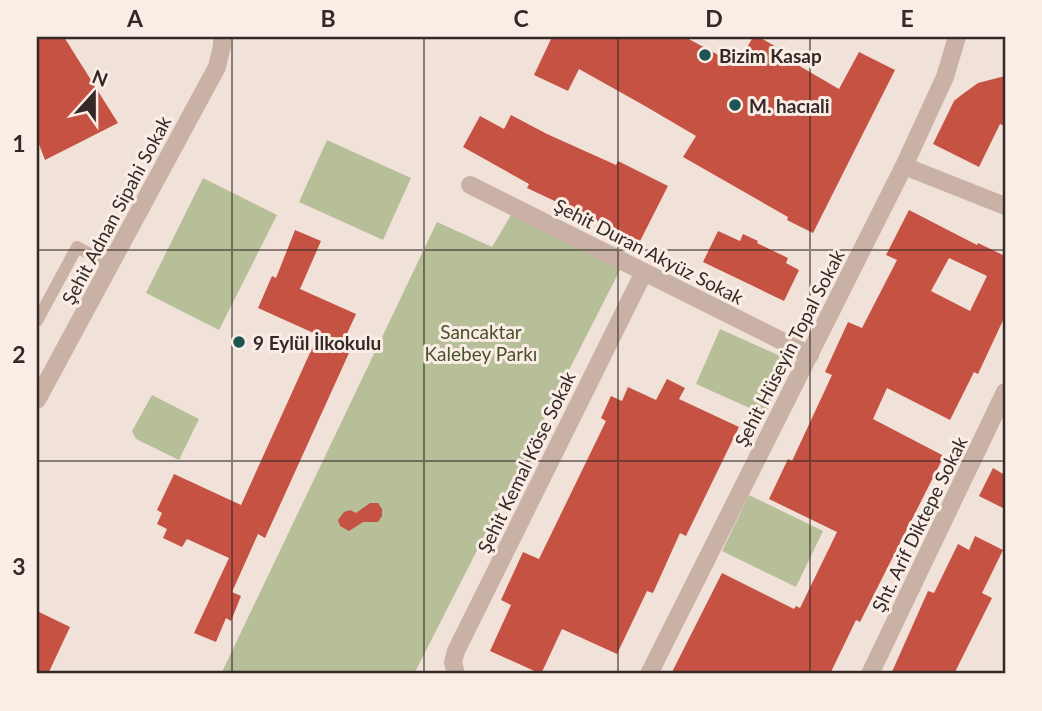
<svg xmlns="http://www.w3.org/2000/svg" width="1042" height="711" font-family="Lato,sans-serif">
  <rect width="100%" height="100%" fill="#f1e2d9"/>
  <!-- green -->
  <path fill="#b7bf99" d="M 327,140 L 411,178 L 383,240 L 299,202 Z
    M 203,178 L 277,215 L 219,330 L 146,293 Z
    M 511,215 L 621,268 L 414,674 L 221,674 L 437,222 L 492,247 Z
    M 720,329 L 789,360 L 765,415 L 696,384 Z
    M 152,395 L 199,419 L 179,460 L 136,439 L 132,431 Z
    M 749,495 L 823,531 L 796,587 L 722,551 Z"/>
  <!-- building -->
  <path fill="#c55243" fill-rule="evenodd" d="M 37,37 L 64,37 L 118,123 L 45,160 L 37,139 Z
    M 552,37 L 685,37 L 737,65 L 753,37 L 759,37 L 787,53 L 784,57 L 839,89 L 859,52 L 895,70 L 813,233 L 787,220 L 788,217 L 683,157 L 696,136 L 645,106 L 579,69 L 568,91 L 534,75 Z
    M 1005,76 L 1005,126 L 1000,124 L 979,167 L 933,144 L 954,101 L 960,96 L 978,83 Z
    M 511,115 L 547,134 L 616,165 L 618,161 L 668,186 L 640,241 L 527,188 L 529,184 L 463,147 L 480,116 L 504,129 Z
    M 909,210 L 977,245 L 978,243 L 1005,256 L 1005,316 L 978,374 L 974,372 L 950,420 L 887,388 L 873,419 L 944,456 L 860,622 L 856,620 L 830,674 L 671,674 L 722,573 L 794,609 L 796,606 L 800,608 L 837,532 L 769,499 L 788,459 L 792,461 L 832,375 L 825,372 L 848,322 L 862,328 L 897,260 L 886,255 ZM 949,258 L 987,276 L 970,311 L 931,291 Z
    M 295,230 L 321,241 L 300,289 L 356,314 L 340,349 L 349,353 L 265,538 L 258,534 L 232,592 L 241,596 L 231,621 L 226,618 L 216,642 L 194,633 L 229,558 L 187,539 L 182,547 L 163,538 L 167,529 L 157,524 L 162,513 L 157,510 L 174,474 L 241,505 L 318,335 L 258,308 L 272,276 L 276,278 Z
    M 718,231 L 740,241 L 743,234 L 758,241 L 757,243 L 788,258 L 786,263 L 799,270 L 784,301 L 703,262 Z
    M 667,379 L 685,388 L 679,399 L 739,427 L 686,536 L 680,533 L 653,593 L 647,591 L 617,654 L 562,629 L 541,674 L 490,651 L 511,605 L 501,600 L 523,552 L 539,559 L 606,421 L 601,418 L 611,396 L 622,401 L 628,387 L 656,400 Z
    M 993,468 L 1005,475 L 1005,509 L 979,496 Z
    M 370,503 L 378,503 L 382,509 L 382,516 L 378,522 L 363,522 L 349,531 L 340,526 L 338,520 L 344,512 L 350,510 L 356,513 Z
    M 975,536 L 1003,550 L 982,593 L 992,598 L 954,674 L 891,674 L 928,591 L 934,593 L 958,544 L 969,550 Z
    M 37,611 L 70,627 L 48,674 L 37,674 Z"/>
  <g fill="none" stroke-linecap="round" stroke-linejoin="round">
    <!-- lane -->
    <path stroke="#c9b1a5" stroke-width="12" d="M 37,321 L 77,247 L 110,265"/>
    <!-- street -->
    <path stroke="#c9b1a5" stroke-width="18" d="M 904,166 L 1005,206
      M 470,185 L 810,355
      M 37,400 L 217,67 L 222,46 L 222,37
      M 456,674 L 453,662 L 456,651 L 644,272
      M 649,674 L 904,166 L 945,77 L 957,37
      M 870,674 L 1005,392"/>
  </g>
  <!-- grid -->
  <path fill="none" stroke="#342926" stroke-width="2" stroke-opacity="0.55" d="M 232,37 L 232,674M 424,37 L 424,674M 618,37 L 618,674M 810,37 L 810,674M 37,250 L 1005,250M 37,461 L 1005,461"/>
  <!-- markers -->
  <g fill="#1c5552" stroke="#f9ede5" stroke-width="2.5">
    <circle cx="705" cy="55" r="7"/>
    <circle cx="735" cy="105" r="7"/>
    <circle cx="239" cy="342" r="7"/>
  </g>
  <g text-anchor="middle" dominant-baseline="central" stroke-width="6" stroke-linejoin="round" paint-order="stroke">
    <!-- poi labels -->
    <g font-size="19" font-weight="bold" fill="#342926" stroke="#f9ede5" text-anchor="start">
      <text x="719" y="55">Bizim Kasap</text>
      <text x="749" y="105">M. hacıali</text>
      <text x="253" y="342">9 Eylül İlkokulu</text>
    </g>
    <!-- street labels -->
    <g font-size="19" fill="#342926" stroke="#f9ede5">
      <text transform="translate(116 210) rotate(-62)">Şehit Adnan Sipahi Sokak</text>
      <text transform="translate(649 251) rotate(27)">Şehit Duran Akyüz Sokak</text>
      <text transform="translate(789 348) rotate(-63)">Şehit Hüseyin Topal Sokak</text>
      <text transform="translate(526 462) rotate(-64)">Şehit Kemal Köse Sokak</text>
      <text transform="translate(919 524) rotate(-64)">Şht. Arif Diktepe Sokak</text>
    </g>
    <!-- park labels -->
    <g font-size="19" fill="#49522a" stroke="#f9ede5">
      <text x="481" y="331">Sancaktar<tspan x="481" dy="22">Kalebey Parkı</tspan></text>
    </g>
  </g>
  <!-- border -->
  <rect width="1042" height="711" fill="none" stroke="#f9ede5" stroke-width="77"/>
  <!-- north arrow -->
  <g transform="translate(94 94) rotate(21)" stroke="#f9ede5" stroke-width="5" paint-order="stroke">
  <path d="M0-5L12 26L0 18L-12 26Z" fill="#342926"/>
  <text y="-10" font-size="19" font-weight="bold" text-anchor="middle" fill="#342926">N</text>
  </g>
  <rect x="38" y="38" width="966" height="634" fill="none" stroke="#342926" stroke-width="2.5"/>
  <g font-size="23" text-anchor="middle" font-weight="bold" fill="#342926">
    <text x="135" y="27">A</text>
    <text x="328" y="27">B</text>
    <text x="521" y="27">C</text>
    <text x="714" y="27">D</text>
    <text x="907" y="27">E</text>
    <text x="19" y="152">1</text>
    <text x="19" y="363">2</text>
    <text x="19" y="575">3</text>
  </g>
</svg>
